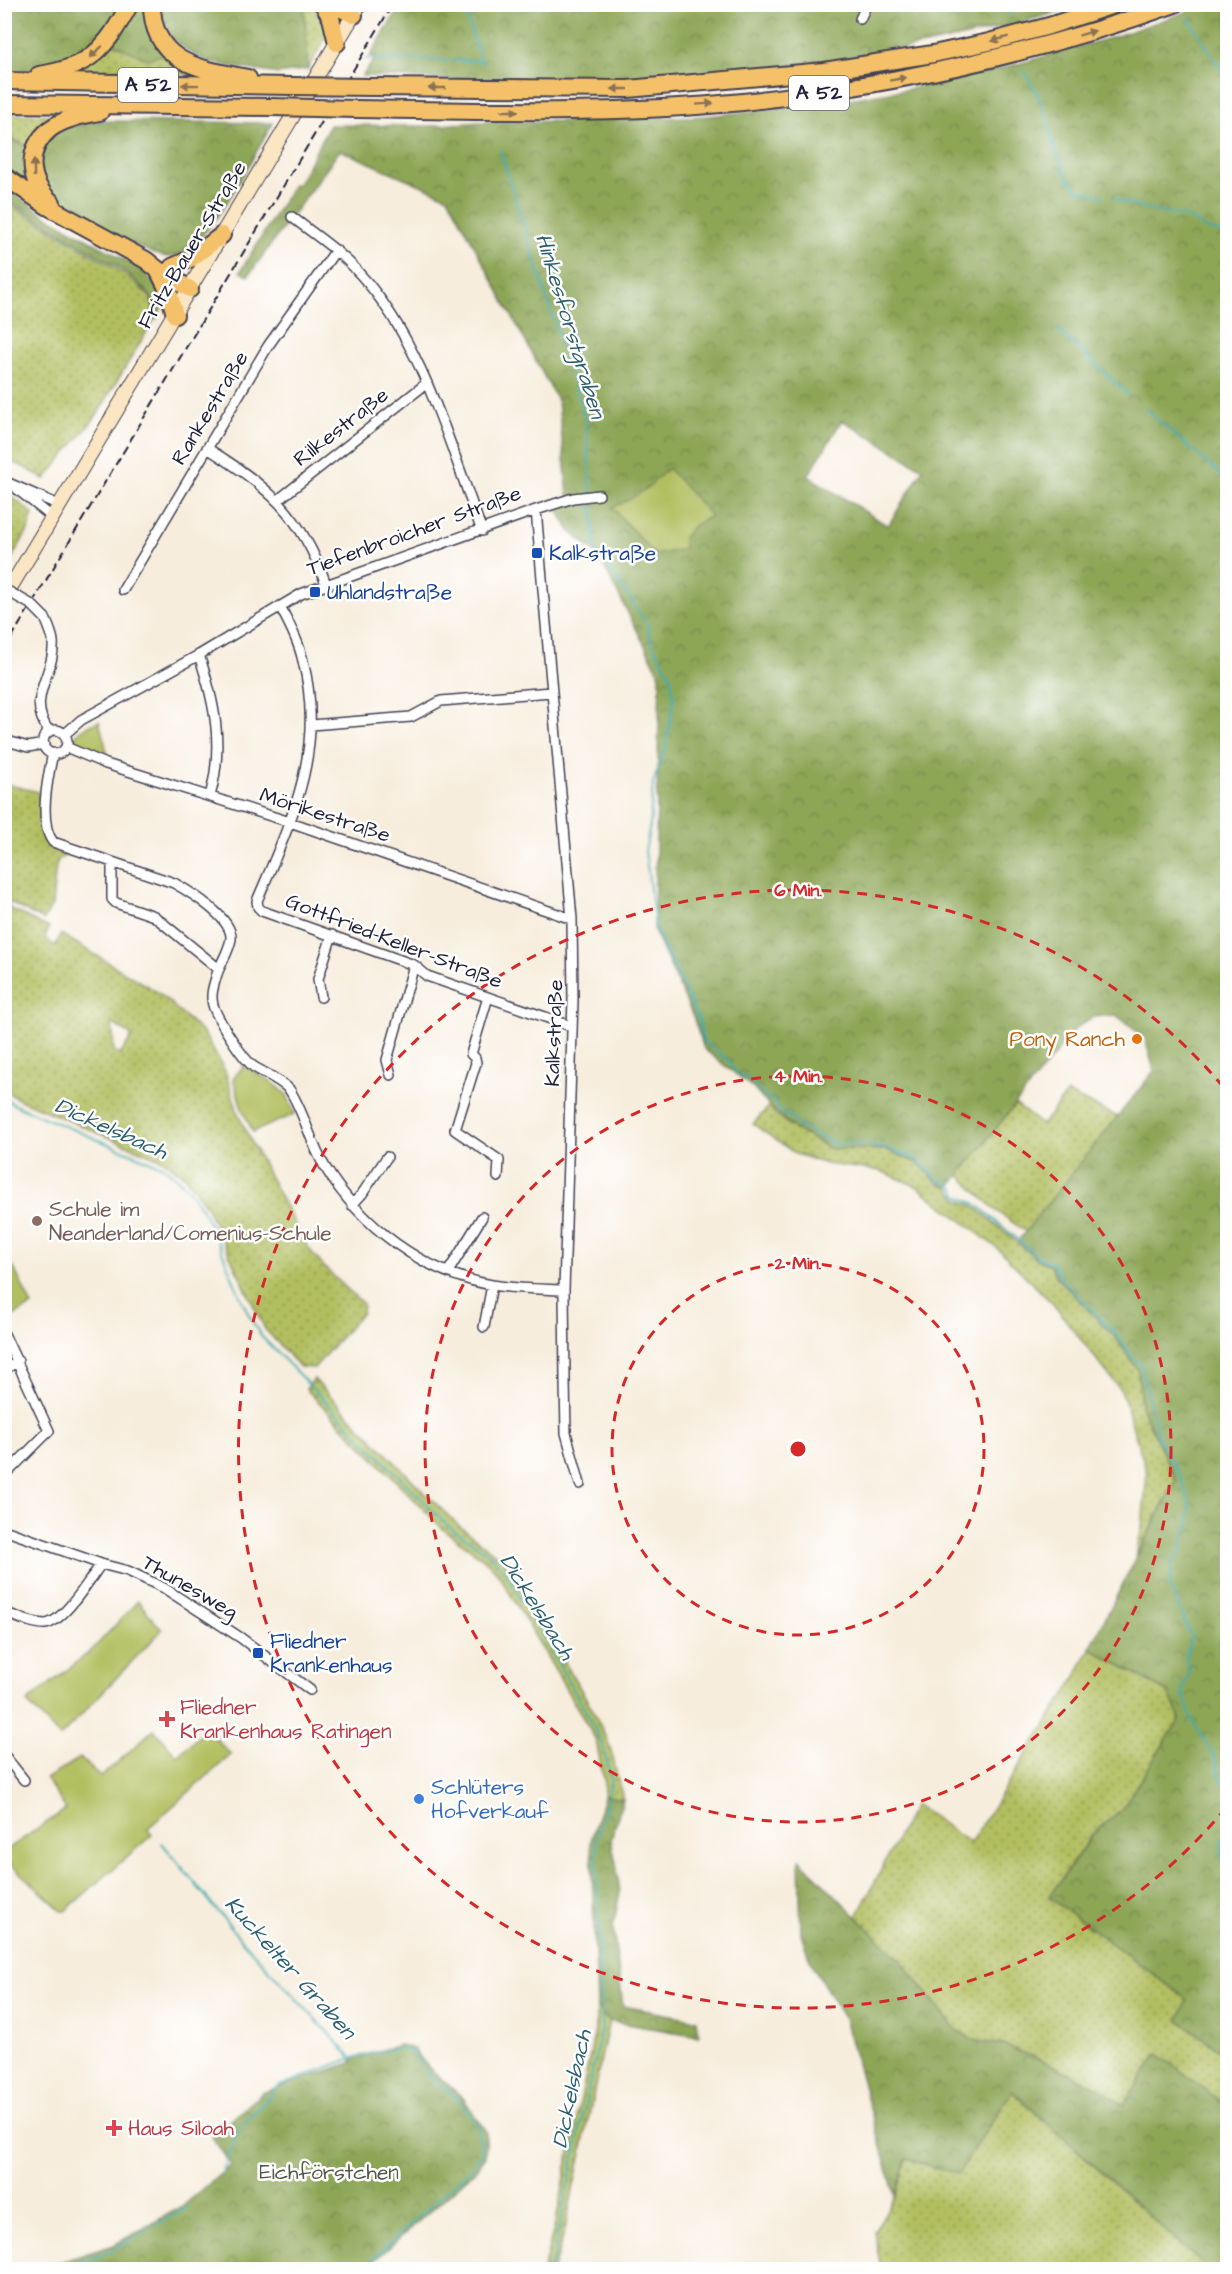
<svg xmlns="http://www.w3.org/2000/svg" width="1232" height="2274" font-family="'Architects Daughter',sans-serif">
  <defs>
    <pattern id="grass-dots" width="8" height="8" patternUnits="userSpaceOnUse" patternTransform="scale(1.5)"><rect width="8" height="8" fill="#b2bf61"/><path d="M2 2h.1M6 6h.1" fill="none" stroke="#909b51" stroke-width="1.8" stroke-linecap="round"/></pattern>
    <pattern id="forest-crowns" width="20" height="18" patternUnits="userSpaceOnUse" patternTransform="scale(1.5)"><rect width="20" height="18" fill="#8da657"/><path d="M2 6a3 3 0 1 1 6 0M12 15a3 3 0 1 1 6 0" fill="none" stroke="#738749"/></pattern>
  </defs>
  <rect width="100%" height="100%" fill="#fff"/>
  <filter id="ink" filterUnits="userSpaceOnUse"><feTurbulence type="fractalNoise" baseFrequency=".0167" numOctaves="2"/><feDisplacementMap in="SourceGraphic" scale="12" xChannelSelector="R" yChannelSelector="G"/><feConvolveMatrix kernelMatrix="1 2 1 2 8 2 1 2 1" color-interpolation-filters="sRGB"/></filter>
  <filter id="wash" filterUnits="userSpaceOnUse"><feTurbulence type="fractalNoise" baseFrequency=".008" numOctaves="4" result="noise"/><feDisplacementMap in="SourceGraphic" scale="24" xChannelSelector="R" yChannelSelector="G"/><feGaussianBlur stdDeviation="1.35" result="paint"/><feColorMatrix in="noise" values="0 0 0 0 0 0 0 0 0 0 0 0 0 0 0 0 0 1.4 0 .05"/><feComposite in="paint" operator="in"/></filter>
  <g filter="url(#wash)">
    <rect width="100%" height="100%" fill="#f7eddd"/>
    <!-- grass -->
    <path fill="url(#grass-dots)" stroke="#6a704e" stroke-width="1.5" fill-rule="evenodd" d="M 304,5 C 319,4 329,23 325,38 C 322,48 313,59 308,69 Z
      M 112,43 L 165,54 L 209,75 L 66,74 Z
      M 5,114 L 72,115 L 31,148 L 5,136 Z
      M 4,201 L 125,274 L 150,297 L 155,318 L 95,418 L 45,479 L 18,464 L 5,462 Z
      M 5,491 L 33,514 L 28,531 L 5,569 Z
      M 5,784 L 39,792 L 42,838 L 51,849 L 67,855 L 59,859 L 56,865 L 52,905 L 44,920 L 5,900 Z
      M 5,906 L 49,928 L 45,938 L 55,946 L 61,934 L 159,993 L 204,1034 L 225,1071 L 239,1116 L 250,1139 L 306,1245 L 323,1266 L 363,1304 L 362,1313 L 314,1368 L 300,1367 L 265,1329 L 205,1204 L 185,1177 L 165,1161 L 20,1100 L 5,1091 ZM 112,1023 L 132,1036 L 120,1055 L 114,1051 Z
      M 1067,1093 L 1118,1117 L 1026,1232 L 994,1209 L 959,1175 L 1015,1104 L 1042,1125 Z
      M 769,1106 L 776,1115 L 796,1130 L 831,1149 L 887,1150 L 918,1163 L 938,1183 L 949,1188 L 958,1200 L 974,1206 L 1037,1259 L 1051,1266 L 1058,1279 L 1116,1338 L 1138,1370 L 1141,1406 L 1176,1480 L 1135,1558 L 1142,1528 L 1147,1473 L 1122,1392 L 1053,1304 L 997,1248 L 916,1186 L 881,1171 L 826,1164 L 796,1154 L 753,1124 Z
      M 314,1379 L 427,1495 L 457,1524 L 504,1561 L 592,1708 L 610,1746 L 623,1799 L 604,1796 L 604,1781 L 596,1740 L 499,1575 C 483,1554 461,1545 442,1528 L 306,1389 Z
      M 1090,1648 L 1169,1693 L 1180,1719 L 1121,1810 L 1092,1834 L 1049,1897 L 1188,2000 L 1178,2019 L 1227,2056 L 1227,2106 L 1158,2054 L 1123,2107 L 1101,2089 L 1041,2060 L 1003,2045 L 973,2040 L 956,2030 L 904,1964 L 856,1918 L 915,1804 L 970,1843 L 1074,1680 Z
      M 597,2007 L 609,2021 L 564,2233 L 553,2269 L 543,2270 L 556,2221 L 597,2020 Z
      M 1012,2091 L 1208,2269 L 881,2269 L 874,2232 L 895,2196 L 906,2159 L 958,2173 Z"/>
    <!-- forest -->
    <path fill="url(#forest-crowns)" stroke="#586449" stroke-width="1.5" fill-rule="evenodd" d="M 5,5 L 123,5 L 90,50 L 44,70 L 5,71 Z
      M 135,5 L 148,5 L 165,54 L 147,59 L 112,43 Z
      M 163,5 L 304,5 L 308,69 L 278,74 L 212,63 L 189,52 L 172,37 L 162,15 Z
      M 401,5 L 1081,5 C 846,79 606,87 362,76 L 376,58 L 370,56 Z
      M 1206,5 L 1227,5 L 1227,2056 L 1178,2019 L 1188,2000 L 1049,1897 L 1093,1834 L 1121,1810 L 1180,1719 L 1169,1693 L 1090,1648 L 1176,1480 L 1141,1406 L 1138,1370 L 1116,1338 L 1058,1279 L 1051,1266 L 1037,1259 L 1018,1241 L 1154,1071 L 1145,1038 L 1116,1015 L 1093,1017 L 1075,1029 L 949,1188 L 939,1183 L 918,1163 L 887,1150 L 831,1149 L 796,1130 L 769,1106 L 752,1087 L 704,1049 L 694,1019 L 654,930 L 660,675 L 598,555 L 570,531 L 557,508 L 574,504 L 568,495 L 558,402 L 448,197 L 340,150 L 248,276 L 240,272 L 293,185 L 298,184 L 330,125 L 429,126 L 480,122 L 586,121 L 707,116 L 805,106 L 904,90 L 989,72 L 1117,36 ZM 842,420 L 923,469 L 888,526 L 808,476 Z
      M 96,121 L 273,123 C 251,159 217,232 182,253 C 180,255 172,257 169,257 C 153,258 60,206 49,193 C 44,187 43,178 42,171 C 33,135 67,125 96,121 Z
      M 4,136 L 31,148 L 28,180 L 21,185 L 5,172 Z
      M 4,187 L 48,217 L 136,266 C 150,277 161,287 164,305 L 156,319 L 151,296 L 126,272 L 5,199 Z
      M 604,1796 L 623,1799 L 611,1840 L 616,1863 L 620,1892 L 613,1927 L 623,2006 L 697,2020 L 699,2036 L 609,2021 L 597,2007 L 591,1841 Z
      M 799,1859 L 904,1964 L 956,2030 L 973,2040 L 1003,2045 L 1041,2060 L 1101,2089 L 1123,2106 L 1158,2054 L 1227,2106 L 1227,2269 L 1208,2269 L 1012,2091 L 958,2174 L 906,2159 L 895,2196 L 844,2018 L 811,1963 L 801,1934 Z
      M 400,2045 L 413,2049 L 428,2067 L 463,2098 L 486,2132 L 485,2157 L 475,2171 L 365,2269 L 38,2269 L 114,2245 L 183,2206 L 231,2165 L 212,2137 L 262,2093 L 351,2063 L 354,2058 Z"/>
    <!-- green -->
    <path fill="#b2bf61" stroke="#6a704e" stroke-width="1.5" d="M 668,468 L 711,516 L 692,527 L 683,538 L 684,549 L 655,555 L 612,507 C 638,498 649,487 668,468 Z
      M 99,721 L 109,759 L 91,753 L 74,739 L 79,731 Z
      M 244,1066 L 271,1081 L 287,1095 L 295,1114 L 253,1132 L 242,1109 L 233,1078 Z
      M 13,1266 L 32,1306 L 7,1319 L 5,1314 L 5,1270 Z
      M 138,1601 L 162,1630 L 60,1737 L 27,1702 L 92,1650 Z
      M 154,1729 L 177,1756 L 207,1729 L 231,1755 L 147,1829 L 152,1835 L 65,1911 L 62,1911 L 8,1862 L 5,1851 L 66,1809 L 46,1779 L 80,1758 L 101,1777 Z"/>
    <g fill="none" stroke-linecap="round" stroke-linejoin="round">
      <!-- stream -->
      <path stroke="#38abb1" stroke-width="2" d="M 463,4 L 482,64
        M 1007,4 L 1009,15
        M 1188,18 L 1221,69
        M 366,59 L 481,61
        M 1024,71 L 1037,93 L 1047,117 L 1054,149 L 1069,180 L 1079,190 L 1103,196
        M 1227,78 L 1228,78
        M 500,150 L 586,421 L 591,494
        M 1114,199 L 1158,212 C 1164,212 1192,218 1197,222 C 1201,225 1203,229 1209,230 C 1217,232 1220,231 1228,236
        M 1056,328 L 1128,394
        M 1145,409 L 1228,481
        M 592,499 L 595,547 L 647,624 L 651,642 L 670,674 L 674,701 L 665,750 L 653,783 L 650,825 L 645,851 L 656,930 L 699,1020 L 703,1041 L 730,1062 L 735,1072 L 753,1082 L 763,1095 L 773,1100 L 782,1113 L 792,1118 L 798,1126 L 835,1144 L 868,1144 L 876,1148 L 887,1147 L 895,1152 L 914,1157 L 939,1181 L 951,1184 L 958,1196 L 976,1204 L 1038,1257 L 1053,1264 L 1062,1280 L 1118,1336 L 1128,1352 L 1141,1365 L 1158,1438 L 1180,1476 L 1190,1504 L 1189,1527 L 1183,1537 L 1181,1551 L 1171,1563 L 1170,1586 L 1191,1637 L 1186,1658 L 1190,1670 L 1182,1691 L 1193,1722 L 1215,1757 L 1220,1777 L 1228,1793
        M 4,1099 L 21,1108 L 164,1167 C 221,1209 224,1281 262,1337 L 446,1524 C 460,1536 477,1544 491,1556 C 497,1561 502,1568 507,1575 L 588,1715 L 603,1746 L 611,1780 L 608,1803 L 596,1839 L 602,2026 L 552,2261 L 548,2270
        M 1228,1805 L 1228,1809
        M 1228,1830 L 1221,1842 L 1224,1870 L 1228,1874
        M 162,1843 L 243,1942 L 352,2058 L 399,2048 L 411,2052 L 429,2076 L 457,2098 L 478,2126 L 482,2152 L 472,2168 L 360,2270
        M 221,2176 L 239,2129 L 279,2086 L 352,2058
        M 56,2270 L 107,2253 L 188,2207"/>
    </g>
  </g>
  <g filter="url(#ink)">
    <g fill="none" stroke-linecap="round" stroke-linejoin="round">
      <!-- street casing -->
      <g stroke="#424053" stroke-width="12">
        <path id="street" d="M 860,19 L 867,4
          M 292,217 C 315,235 340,251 359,273 C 423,342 449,444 482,531
          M 207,448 C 268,486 301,514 326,584
          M 4,481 L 59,505
          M 17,489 L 52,517
          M 278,500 L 427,383
          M 536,510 L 572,919 L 573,999 L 564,1290 L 565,1380 L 566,1433 L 580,1484
          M 123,590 L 268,346 L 336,250
          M 280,606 C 289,624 299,642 303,661 C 326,751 291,821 257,901 L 258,907 L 262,911 L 414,965 L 427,976 L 571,1026
          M 45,618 C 48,625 52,633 53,641 C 56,674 24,698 49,731
          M 199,655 C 215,703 224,746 210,796
          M 311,725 L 411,717 L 441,701 L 551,692
          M43 742a12 12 0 1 1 24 0a12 12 0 1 1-24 0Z
          M 65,734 L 81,720 L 199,655 L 301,594 L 536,510 L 573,498 L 599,495
          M 4,740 L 28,747 L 44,744
          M 66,747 L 106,764 L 290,822 L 572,919
          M 53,753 C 48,776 38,823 53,842 L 174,883 C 190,892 233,918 231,939 C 229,951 221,963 217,974 C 214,985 210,994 213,1005 C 217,1019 243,1059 254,1067 C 266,1074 278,1079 289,1089 C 305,1113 310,1143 325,1167 C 361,1226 423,1273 492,1285 C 515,1289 540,1289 564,1290
          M 112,863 L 112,899 L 116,903 L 154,916 L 219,969
          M 321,997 L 318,979 L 332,935
          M 488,997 L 471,1054 L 475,1058 L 476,1063 L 455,1130 L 499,1160 L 498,1177
          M 391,1075 L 387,1060 L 414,965
          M 352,1205 L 362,1194 L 387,1157
          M 448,1272 L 482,1217
          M 484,1327 L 492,1285
          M 4,1334 L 49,1431 L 4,1476
          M 4,1370 L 18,1361
          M 4,1530 L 101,1564 L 128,1571 L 164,1588 L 241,1638 L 310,1690
          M 4,1612 C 17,1617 31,1624 45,1624 C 63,1623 90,1579 101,1564
          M 4,1755 L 24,1780"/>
      </g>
      <!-- secondary casing -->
      <g stroke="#424053" stroke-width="16">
        <path id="secondary" d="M 4,598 L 360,4"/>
      </g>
      <!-- highway casing -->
      <g stroke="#424053" stroke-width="20">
        <path id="highway" d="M 152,4 C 152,64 201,69 248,78
          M 323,4 L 331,18 L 337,43
          M 332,4 L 354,15
          M 39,75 C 91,67 105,49 130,4
          M 4,81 L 291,86
          M 371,87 L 628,89 L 824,71 L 933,54 L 989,42 L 1049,26 L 1117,4
          M 4,104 L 272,107
          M 357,109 C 485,111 615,115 743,102 C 890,86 1035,54 1175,4
          M 4,176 L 47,206 L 146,260 L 157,269 L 190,289
          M 52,203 C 29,182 24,151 50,129 C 63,119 84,115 100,112
          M 172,267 L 192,258 L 222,235
          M 158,270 L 169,292 L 175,315"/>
      </g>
      <!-- street -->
      <use href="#street" stroke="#fff" stroke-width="9"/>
      <!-- secondary -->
      <use href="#secondary" stroke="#fbe6c3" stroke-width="14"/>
      <!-- highway -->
      <use href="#highway" stroke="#f4c16a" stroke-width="16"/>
      <!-- rail -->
      <path stroke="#22223b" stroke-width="2" stroke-dasharray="9 4.5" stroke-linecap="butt" d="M 4,650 L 393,4"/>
      <!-- street-bridge casing -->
      <g stroke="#424053" stroke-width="12" stroke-linecap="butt">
        <path id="street-bridge" d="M 4,589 L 32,605 L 45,618"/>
      </g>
      <!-- highway-bridge casing -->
      <g stroke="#424053" stroke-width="20" stroke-linecap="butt">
        <path id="highway-bridge" d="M 291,86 L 371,87
          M 272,107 L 357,109"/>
      </g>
      <!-- street-bridge -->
      <use href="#street-bridge" stroke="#fff" stroke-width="9"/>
      <!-- highway-bridge -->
      <use href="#highway-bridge" stroke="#f4c16a" stroke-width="16"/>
    </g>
    <!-- one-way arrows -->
    <defs><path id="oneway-solid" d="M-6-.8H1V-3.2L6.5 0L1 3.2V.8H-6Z" transform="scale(1.5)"/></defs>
    <g fill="#8b7252">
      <use href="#oneway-solid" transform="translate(1087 33) rotate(-17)"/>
      <use href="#oneway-solid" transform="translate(1000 39) rotate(165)"/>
      <use href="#oneway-solid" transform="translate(96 52) rotate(138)"/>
      <use href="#oneway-solid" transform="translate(898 79) rotate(-10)"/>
      <use href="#oneway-solid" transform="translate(190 85) rotate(-179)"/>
      <use href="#oneway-solid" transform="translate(437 88) rotate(-180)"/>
      <use href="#oneway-solid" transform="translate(620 89) rotate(180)"/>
      <use href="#oneway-solid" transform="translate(705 104) rotate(-4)"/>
      <use href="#oneway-solid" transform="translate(510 111)"/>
      <use href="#oneway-solid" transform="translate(34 168) rotate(-90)"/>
    </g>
  </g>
  <!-- distance rings -->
  <g fill="none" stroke="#d62828" stroke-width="3" stroke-dasharray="10 8">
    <circle cx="798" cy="1449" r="186"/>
    <circle cx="798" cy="1449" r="373"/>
    <path d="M1226 1808A559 559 0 1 1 1226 1090"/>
  </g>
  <!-- markers -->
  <g fill="#1a4fb4" stroke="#fff" stroke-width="2">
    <rect x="531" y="547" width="12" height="12" rx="3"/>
    <rect x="309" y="586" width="12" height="12" rx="3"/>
    <rect x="252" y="1647" width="12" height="12" rx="3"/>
  </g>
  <circle fill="#e8710a" stroke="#fff" stroke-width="2" cx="1137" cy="1039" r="6"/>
  <circle fill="#8d6e63" stroke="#fff" stroke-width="2" cx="37" cy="1221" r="6"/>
  <g fill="#e0444e" stroke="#fff" stroke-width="2">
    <path d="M164 1710h6v6h6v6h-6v6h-6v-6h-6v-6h6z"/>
    <path d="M111 2119h6v6h6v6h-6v6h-6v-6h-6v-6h6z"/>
  </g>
  <circle fill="#3f7fe0" stroke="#fff" stroke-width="2" cx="419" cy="1799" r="6"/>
  <g text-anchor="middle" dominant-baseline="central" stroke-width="5" stroke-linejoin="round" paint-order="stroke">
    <!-- shield labels -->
    <g fill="#fff" stroke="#646476" stroke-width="1.5">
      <rect x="118" y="68" width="60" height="34" rx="4.5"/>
      <rect x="789" y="76" width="60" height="34" rx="4.5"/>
    </g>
    <g font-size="20" font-weight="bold" fill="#22223b">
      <text x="148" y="85">A 52</text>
      <text x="819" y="93">A 52</text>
    </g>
    <!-- street labels -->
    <g font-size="21" fill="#22223b" stroke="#fff">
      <text transform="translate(192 245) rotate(-59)">Fritz-Bauer-Straße</text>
      <text transform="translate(210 408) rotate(-59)">Rankestraße</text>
      <text transform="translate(341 427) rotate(-38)">Rilkestraße</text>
      <text transform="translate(414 531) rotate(-20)">Tiefenbroicher Straße</text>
      <text transform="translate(325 815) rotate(18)">Mörikestraße</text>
      <text transform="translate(394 941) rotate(21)">Gottfried-Keller-Straße</text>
      <text transform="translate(554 1033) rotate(-88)">Kalkstraße</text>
      <text transform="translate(190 1587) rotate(30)">Thunesweg</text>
    </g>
    <!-- transit labels -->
    <g font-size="21" fill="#164399" stroke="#fff" text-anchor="start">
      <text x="549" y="553">Kalkstraße</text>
      <text x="327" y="592">Uhlandstraße</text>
      <text x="270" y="1641">Fliedner<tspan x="270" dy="24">Krankenhaus</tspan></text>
    </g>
    <!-- food labels -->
    <g font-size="21" fill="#c56008" stroke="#fff" text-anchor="end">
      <text x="1125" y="1039">Pony Ranch</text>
    </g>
    <!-- education labels -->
    <g font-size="21" fill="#785e54" stroke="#fff" text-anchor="start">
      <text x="49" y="1209">Schule im<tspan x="49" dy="24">Neanderland/Comenius-Schule</tspan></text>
    </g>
    <!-- health labels -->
    <g font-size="21" fill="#be3a42" stroke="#fff" text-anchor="start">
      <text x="180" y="1707">Fliedner<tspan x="180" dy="24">Krankenhaus Ratingen</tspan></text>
      <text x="128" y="2128">Haus Siloah</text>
    </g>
    <!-- shop labels -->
    <g font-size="21" fill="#366cbe" stroke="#fff" text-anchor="start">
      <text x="431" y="1787">Schlüters<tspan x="431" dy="24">Hofverkauf</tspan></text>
    </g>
    <!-- park labels -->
    <g font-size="21" fill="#545948" stroke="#fff">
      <text x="329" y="2172">Eichförstchen</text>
    </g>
    <!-- water labels -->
    <g font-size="22" font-style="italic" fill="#2c6070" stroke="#fff">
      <text transform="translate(570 326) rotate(73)">Hinkesforstgraben</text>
      <text transform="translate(111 1129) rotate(24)">Dickelsbach</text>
      <text transform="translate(537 1607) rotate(58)">Dickelsbach</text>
      <text transform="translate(290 1968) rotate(48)">Kuckelter Graben</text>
      <text transform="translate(572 2089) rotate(-78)">Dickelsbach</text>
    </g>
  </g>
  <circle cx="798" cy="1449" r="9" fill="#d62828" stroke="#fff" stroke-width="3"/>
  <g font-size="18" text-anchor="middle" font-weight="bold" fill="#d62828" stroke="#fff" stroke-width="5" stroke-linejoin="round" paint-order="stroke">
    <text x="798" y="896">6 Min.</text>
    <text x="798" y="1082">4 Min.</text>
    <text x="798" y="1269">2 Min.</text>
  </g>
  <!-- margin -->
  <rect width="1232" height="2274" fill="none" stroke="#fff" stroke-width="24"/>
</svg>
